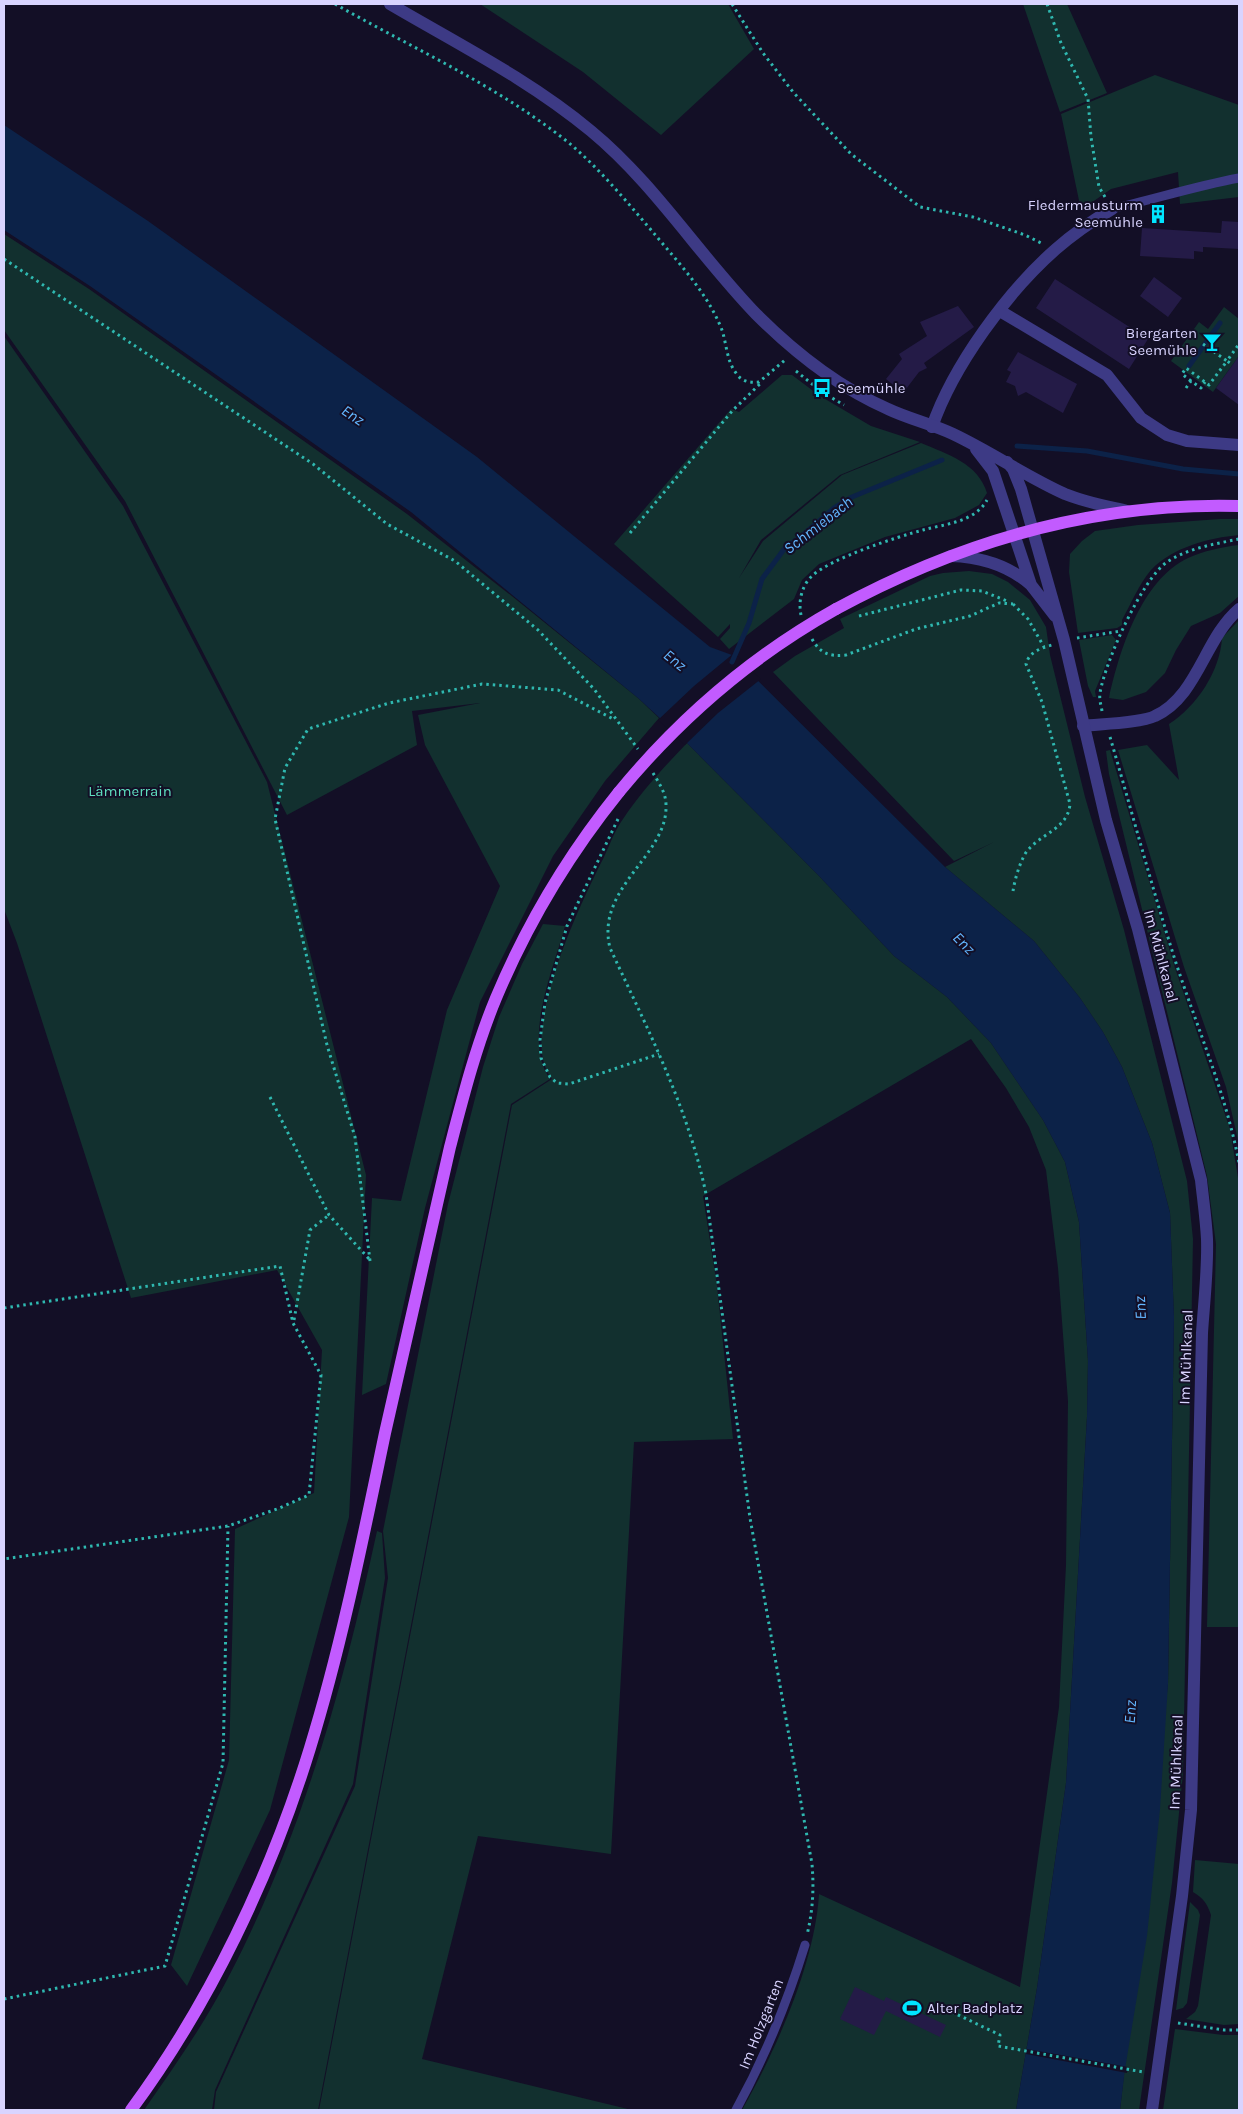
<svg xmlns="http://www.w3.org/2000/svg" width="1243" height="2114" font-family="Karla,sans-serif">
  <rect width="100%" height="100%" fill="#130f26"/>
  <!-- green -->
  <path fill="#12302f" d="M 480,4 L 728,4 L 754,49 L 661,135 L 583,72 Z
    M 1023,4 L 1067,4 L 1107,93 L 1060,112 Z
    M 1155,75 L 1239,105 L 1239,197 L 1180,204 L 1178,172 L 1111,189 L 1081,210 L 1061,114 Z
    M 4,234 L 89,289 L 407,514 L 513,597 L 638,698 L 659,718 L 605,781 L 553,856 L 480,1002 L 425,1208 L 386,1384 L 362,1395 L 372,1198 L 401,1201 L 447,1010 L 500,886 L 425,745 L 418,715 L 480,703 L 412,711 L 417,745 L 287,815 L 125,501 L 4,330 Z
    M 1224,307 L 1239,319 L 1239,356 L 1213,392 L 1171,361 L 1199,322 L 1208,329 Z
    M 4,336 L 123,506 L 267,782 L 366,1175 L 349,1517 L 270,1810 L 187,1986 L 171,1965 L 229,1760 L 235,1529 L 314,1493 L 322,1350 L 277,1270 L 131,1298 L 17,943 L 4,909 Z
    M 782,375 L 792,375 L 820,396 L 871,426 L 920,442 L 840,475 L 761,540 L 739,578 L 763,541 L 842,475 L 921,443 C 947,454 978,463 987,493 L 979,505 L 955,518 L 885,537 L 819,564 L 802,580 L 794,599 L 729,649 L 720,639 L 730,628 L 730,624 L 718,637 L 614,544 L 731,409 L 739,412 Z
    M 1220,519 L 1239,519 L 1239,535 C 1209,538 1173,547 1151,570 C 1139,584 1131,604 1122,620 L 1122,625 L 1117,628 L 1078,633 L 1069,572 L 1070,554 L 1082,541 L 1095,531 L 1138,525 Z
    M 1239,545 L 1239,596 L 1220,613 L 1191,626 L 1176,650 L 1165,673 L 1146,692 L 1123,700 L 1109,698 C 1119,652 1141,580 1188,558 C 1204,551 1221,547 1239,545 Z
    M 969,571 L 992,574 L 1008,582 L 1030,600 L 1046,627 L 1050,655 L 1085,797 L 1124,930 L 1187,1181 L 1193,1239 L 1183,1773 L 1172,1883 L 1139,2110 L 1120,2110 L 1168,1684 L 1174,1318 L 1170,1213 L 1152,1143 L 1122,1067 L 1103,1032 L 1080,998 L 1034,941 L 945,867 L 994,842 L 954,861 L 773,672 L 795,656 L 844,628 L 840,619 L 930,576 L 943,573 Z
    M 1239,620 L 1239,1145 L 1226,1087 L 1184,967 L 1118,750 L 1147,745 L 1179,780 L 1169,724 C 1197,706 1220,671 1222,638 Z
    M 1112,635 L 1116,640 L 1095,691 L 1096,697 L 1093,697 L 1088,686 L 1079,640 Z
    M 687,743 L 821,878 L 894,956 L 947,997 L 991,1043 L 1043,1120 L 1065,1162 L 1079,1222 L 1088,1361 L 1087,1417 L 1066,1783 L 1037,1988 L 1016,2110 L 742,2110 C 776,2050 815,1963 819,1894 L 1020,1987 L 1059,1707 L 1066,1565 L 1068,1401 L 1058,1268 L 1046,1170 L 1029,1127 L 1006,1088 L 971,1039 L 703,1196 L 717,1286 L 733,1439 L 634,1442 L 611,1854 L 478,1836 L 422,2059 L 632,2110 L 319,2110 L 512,1105 L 552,1079 C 516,1037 582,900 604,857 C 610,844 615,830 623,819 C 641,792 664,767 687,743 Z
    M 1110,750 L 1175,968 L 1230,1129 L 1239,1184 L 1239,1627 L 1207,1627 L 1216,1244 L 1207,1176 L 1109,774 L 1106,751 Z
    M 543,924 L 565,926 C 554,968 522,1040 550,1079 L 511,1104 L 318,2110 L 214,2110 L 216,2092 L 355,1786 L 388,1578 L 383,1531 L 448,1204 L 483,1067 L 499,1017 L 522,964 Z
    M 377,1531 L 382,1533 L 385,1578 L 353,1784 L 215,2090 L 212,2110 L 144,2110 C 174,2067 205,2023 229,1976 C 302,1835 344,1685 377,1531 Z
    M 1195,1860 L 1239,1864 L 1239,2024 L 1224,2025 L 1186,2019 L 1195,2012 L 1198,2006 L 1211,1915 C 1207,1903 1203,1898 1193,1892 Z
    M 1190,1902 L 1198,1910 L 1200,1915 L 1187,2003 L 1183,2008 L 1176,2010 Z
    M 1175,2029 L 1223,2035 L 1239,2035 L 1239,2110 L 1163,2110 Z"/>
  <!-- water -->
  <path fill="#0c2248" d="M 4,125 L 148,221 L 477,457 L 710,647 L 732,655 L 945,867 L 1034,941 L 1080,998 L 1103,1032 L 1122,1067 L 1152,1143 L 1170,1213 L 1174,1317 L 1168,1684 L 1160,1809 L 1147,1936 L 1125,2069 L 1120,2110 L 1016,2110 L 1037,1988 L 1066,1783 L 1087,1417 L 1088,1361 L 1079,1222 L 1065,1162 L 1043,1120 L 991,1043 L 947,997 L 894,956 L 821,878 L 687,743 L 638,698 L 411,512 L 90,286 L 4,230 Z"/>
  <!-- pier -->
  <path fill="#130f26" d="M 734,653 L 761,679 L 718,713 L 685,745 L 658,720 L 694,686 Z
    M 1027,2049 L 1128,2067 L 1127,2073 L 1026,2054 Z"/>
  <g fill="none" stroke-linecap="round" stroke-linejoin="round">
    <!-- stream -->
    <path stroke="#0c2248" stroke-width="5" d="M 1189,366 L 1220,323
      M 1017,446 L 1087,451 L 1183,469 L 1239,474
      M 732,662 L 749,623 L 762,579 L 785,548 L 804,534 L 834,508 L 852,497 L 942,460"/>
  </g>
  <!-- building -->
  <path fill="#241b47" d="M 1222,221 L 1239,222 L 1239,249 L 1203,247 L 1203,252 L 1194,251 L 1194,259 L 1140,256 L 1142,228 L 1221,233 Z
    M 1154,277 L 1182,298 L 1168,317 L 1140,296 Z
    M 1055,279 L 1148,339 L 1129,369 L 1036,308 Z
    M 958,306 L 974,327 L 924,363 L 927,368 L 919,372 L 903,393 L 886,379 L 902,359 L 899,354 L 927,336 L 920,322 Z
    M 1018,352 L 1077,384 L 1063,413 L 1026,392 L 1018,396 L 1015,386 L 1006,382 L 1011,372 L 1007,370 Z
    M 1239,356 L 1239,405 L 1216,388 Z
    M 855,1987 L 884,2001 L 886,1997 L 946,2025 L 940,2037 L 886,2011 L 874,2035 L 840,2019 Z"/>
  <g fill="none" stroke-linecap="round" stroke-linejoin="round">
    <!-- path -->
    <path stroke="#2fb8b0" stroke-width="3" stroke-dasharray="2.5 4" stroke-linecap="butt" d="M 335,4 C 414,49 498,86 569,143 C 600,169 626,201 652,231 C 676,260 704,289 719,323 C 727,338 725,359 736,373 C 741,381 749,383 759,382 L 785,360
      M 732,4 L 763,53 L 793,92 L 851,154 L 920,207 L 973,217 L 1025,235 L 1041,243
      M 1047,4 L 1061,43 L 1088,99 L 1091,137 L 1099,187 L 1105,197
      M 4,259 L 313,464 L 387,524 L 455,561 L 538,630 L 594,689 L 638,749
      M 1203,344 L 1227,361 L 1239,344
      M 796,371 L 822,392 L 844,405
      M 1191,381 L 1182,374 L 1186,368 L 1209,385 L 1227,361 L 1233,365
      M 1186,388 L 1191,381 L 1201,388 L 1205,382
      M 630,533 L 733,410 L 761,383
      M 1013,604 L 1028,619 L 1044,647
      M 801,615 C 798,601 802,585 812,576 C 831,558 897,537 923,530 C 945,524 975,522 987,500
      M 859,616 L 961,590 L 982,591 L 1007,601
      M 1077,638 L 1121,631
      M 812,639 C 820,653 829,657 846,655 L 916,629 L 970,616 L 999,603 L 1013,604
      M 1102,711 C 1101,705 1099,699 1100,693 C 1105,662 1142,579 1167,562 C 1188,548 1215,544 1239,539
      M 1110,737 C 1132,812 1152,888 1176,963 C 1198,1030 1226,1094 1239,1163
      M 653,773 C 659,783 666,793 666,805 C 668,856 595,887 610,948 C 647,1028 688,1107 706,1194 L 750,1518 L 812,1864 C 814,1888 813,1910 807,1935
      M 618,819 L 567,926 L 545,1003 L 540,1040 L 541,1058 L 550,1077 L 557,1083 L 569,1084 L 659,1054
      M 1013,891 C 1015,879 1019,865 1025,854 C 1038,834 1068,830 1070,804 L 1042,702 L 1026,664 C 1029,652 1041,648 1052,645
      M 270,1097 L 329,1215 L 370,1260
      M 370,1261 L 355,1137 L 327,1045 L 275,819 L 285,768 L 308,729 L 389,703 L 482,684 L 558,690 L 615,720
      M 4,1308 L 280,1266 L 293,1323 L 321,1375 L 309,1495 L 277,1509 L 228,1526 L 4,1559
      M 294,1320 L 310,1230 L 329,1215
      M 4,1999 L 165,1966 L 223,1763 L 228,1526
      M 952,2012 L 1000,2035 L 998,2046 L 1143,2072
      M 1178,2023 L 1224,2030 L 1239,2030"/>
    <!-- service -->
    <path stroke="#3d3a85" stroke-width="9" d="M 1112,209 C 1155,199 1196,186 1239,178
      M 736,2110 C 765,2057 787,2003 805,1945"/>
    <!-- minor -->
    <path stroke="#3d3a85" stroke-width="12" d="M 1000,311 L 1107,375 L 1141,418 L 1167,435 L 1187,441 L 1239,445
      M 932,427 C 953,366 1007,292 1056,249 C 1073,234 1092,221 1112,209
      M 1083,726 C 1100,724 1141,723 1155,716 C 1198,696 1204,639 1239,609"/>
    <!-- tertiary -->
    <path stroke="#3d3a85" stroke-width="12" d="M 390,4 C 458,44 530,80 591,131 C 654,183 699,255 756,314 C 795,353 838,387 888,409 C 909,419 932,424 953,434 C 991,452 1027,477 1065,494 C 1085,502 1106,506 1127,511
      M 976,449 L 993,471 L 1031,585 L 1055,616
      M 1007,462 L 1013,469 L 1021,489 L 1064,640 L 1106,820 L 1138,929 L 1201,1180 C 1203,1199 1206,1219 1207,1239 C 1208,1270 1204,1302 1202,1333 L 1191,1810 L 1182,1896 L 1152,2110
      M 951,556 C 981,557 1008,565 1031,585"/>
    <!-- primary -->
    <path stroke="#c25bff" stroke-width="12" d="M 836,609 C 961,541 1095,502 1239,506
      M 131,2110 C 210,2003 271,1875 310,1748 C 342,1644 363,1538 385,1433 C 406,1337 429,1242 450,1147 C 463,1097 476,1046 496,998 C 527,924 569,854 619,792"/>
    <!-- primary-bridge -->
    <path stroke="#c25bff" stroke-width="12" d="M 619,792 C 680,718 752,656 836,609"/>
  </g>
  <!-- icons -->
  <defs>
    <g id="building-bare" transform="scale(1.5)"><path d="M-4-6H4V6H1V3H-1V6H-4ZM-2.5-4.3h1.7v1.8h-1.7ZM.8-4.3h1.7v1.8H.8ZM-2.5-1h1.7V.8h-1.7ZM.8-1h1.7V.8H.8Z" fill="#00e5ff" stroke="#130f26" stroke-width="2.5" paint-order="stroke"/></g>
    <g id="bar-bare" transform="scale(1.5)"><path d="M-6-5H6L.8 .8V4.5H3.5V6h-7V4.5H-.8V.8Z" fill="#00e5ff" stroke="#130f26" stroke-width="2.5" paint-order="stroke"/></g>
    <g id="bus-bare" transform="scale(1.5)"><path d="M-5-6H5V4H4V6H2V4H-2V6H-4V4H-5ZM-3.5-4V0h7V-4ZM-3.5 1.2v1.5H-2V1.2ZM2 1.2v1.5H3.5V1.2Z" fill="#00e5ff" stroke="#130f26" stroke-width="2.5" paint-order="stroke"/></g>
    <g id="stadium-bare" transform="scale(1.5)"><path d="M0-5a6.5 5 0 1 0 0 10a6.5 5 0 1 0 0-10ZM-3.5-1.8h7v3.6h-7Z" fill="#00e5ff" stroke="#130f26" stroke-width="2.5" paint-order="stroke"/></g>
  </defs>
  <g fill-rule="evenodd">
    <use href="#building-bare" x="1158" y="214"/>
    <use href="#bar-bare" x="1212" y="342"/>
    <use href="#bus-bare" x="822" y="388"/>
    <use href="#stadium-bare" x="912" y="2008"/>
  </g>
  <g text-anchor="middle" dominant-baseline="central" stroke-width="4" stroke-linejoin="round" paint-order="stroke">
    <!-- poi labels -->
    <g font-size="15" fill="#d9d4ff" stroke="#130f26" text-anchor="end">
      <text x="1143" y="205">Fledermausturm<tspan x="1143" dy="17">Seemühle</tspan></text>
      <text x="1197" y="333">Biergarten<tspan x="1197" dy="17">Seemühle</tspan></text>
      <text x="837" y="388" text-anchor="start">Seemühle</text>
      <text x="927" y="2008" text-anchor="start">Alter Badplatz</text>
    </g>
    <!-- park labels -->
    <g font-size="15" fill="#5fe0c0" stroke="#130f26">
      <text x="130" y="791">Lämmerrain</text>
    </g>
    <!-- street labels -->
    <g font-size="15" fill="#d9d4ff" stroke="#130f26">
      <text transform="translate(1161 956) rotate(75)">Im Mühlkanal</text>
      <text transform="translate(1186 1357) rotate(-88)">Im Mühlkanal</text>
      <text transform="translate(1176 1762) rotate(-88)">Im Mühlkanal</text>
      <text transform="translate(761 2024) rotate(-68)">Im Holzgarten</text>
    </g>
    <!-- water labels -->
    <g font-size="16" font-style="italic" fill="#62b6ff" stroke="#130f26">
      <text transform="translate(353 415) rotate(34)">Enz</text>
      <text transform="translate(818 525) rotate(-38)">Schmiebach</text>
      <text transform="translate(675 660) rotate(39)">Enz</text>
      <text transform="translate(964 943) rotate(45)">Enz</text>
      <text transform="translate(1140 1308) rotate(-93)">Enz</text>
      <text transform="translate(1130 1712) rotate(-87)">Enz</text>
    </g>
  </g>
  <!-- border -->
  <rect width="1243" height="2114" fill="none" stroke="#d9d4ff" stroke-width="10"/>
</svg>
